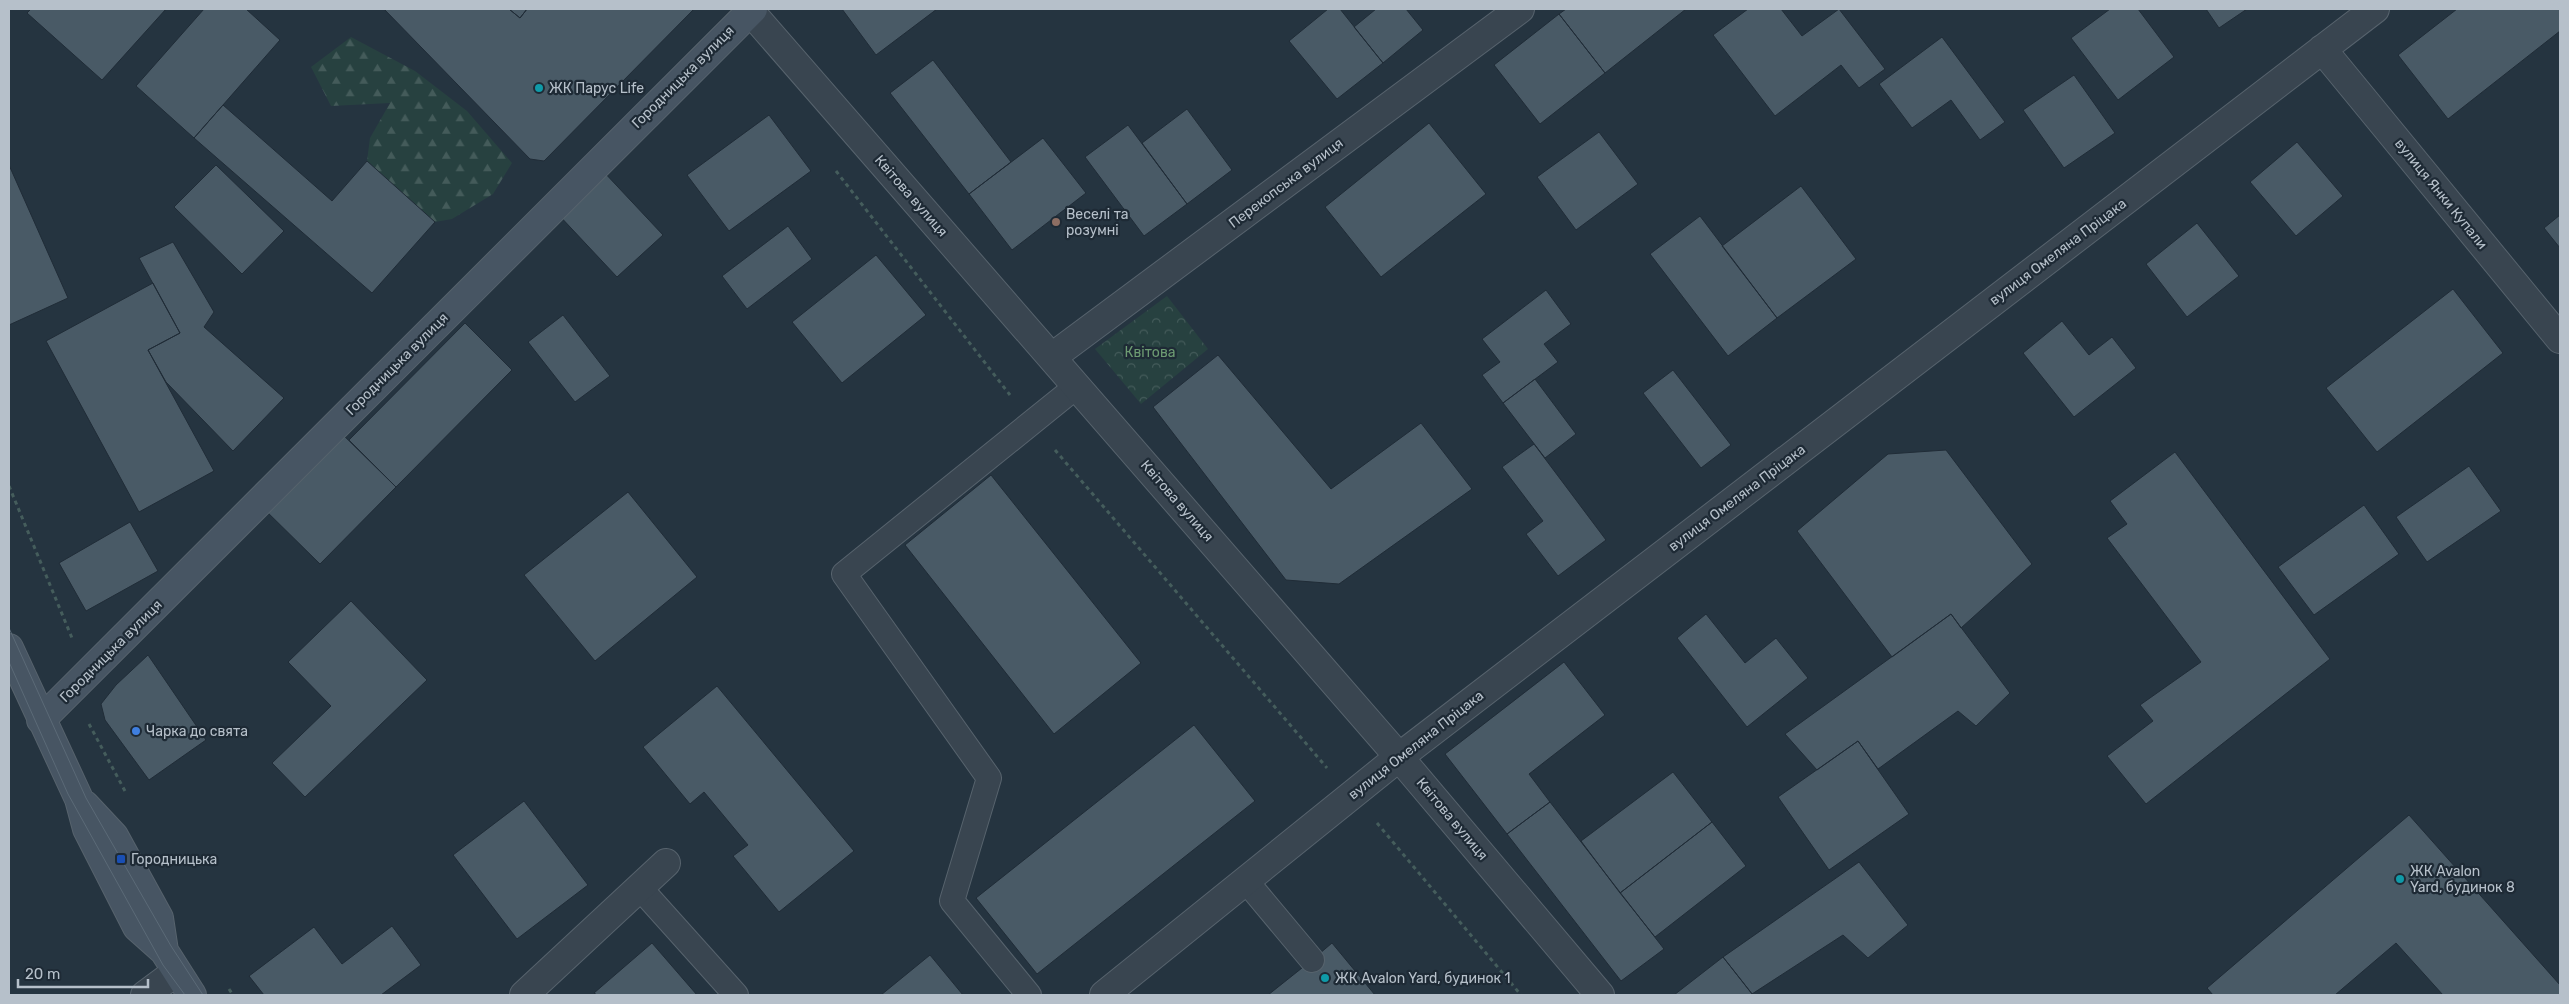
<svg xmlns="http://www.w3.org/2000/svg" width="2569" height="1004" font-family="Rubik,sans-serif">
  <defs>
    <pattern id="forest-firs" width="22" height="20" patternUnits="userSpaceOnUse" patternTransform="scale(1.25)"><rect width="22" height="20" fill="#274140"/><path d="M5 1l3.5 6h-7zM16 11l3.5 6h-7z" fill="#445b5a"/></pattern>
    <pattern id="park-crowns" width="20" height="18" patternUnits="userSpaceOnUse" patternTransform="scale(1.25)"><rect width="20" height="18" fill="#274140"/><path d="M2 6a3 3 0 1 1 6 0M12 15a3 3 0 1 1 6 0" fill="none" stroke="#445b5a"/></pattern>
  </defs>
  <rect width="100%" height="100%" fill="#253440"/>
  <!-- forest -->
  <path fill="url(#forest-firs)" d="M 351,37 L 415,71 L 467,111 L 512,163 L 493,194 L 452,219 L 435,222 L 367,161 L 370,138 L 390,103 L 331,106 L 311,67 Z"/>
  <!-- park -->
  <path fill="url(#park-crowns)" d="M 1167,296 L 1208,349 L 1141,404 L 1095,349 Z"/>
  <!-- building -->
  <path fill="#495a66" stroke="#202c37" d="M 31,9 L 166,9 L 102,80 L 27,13 Z
    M 204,9 L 246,9 L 280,40 L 194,138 L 136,86 Z
    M 384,9 L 509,9 L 520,18 L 527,9 L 694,9 L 544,161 L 530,159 Z
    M 509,9 L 527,9 L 520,18 Z
    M 842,9 L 937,9 L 876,55 Z
    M 1328,9 L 1340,9 L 1383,63 L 1337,99 L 1289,41 Z
    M 1376,9 L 1406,9 L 1423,30 L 1383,63 L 1354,27 Z
    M 1566,9 L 1686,9 L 1605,73 L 1559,14 Z
    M 1748,9 L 1781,9 L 1802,36 L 1839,9 L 1885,69 L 1859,88 L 1841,65 L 1775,116 L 1713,35 Z
    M 2110,9 L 2138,9 L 2174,57 L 2118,100 L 2071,38 Z
    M 2206,9 L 2247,9 L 2219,28 Z
    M 2457,9 L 2560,9 L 2560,31 L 2448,119 L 2398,55 Z
    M 1559,14 L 1605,73 L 1540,124 L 1494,65 Z
    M 1942,37 L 2005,122 L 1980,140 L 1951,100 L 1912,128 L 1879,84 Z
    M 933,60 L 1011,162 L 969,194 L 890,93 Z
    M 2074,75 L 2115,133 L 2064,168 L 2023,110 Z
    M 223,105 L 332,201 L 367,161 L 435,222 L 372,293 L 194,138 Z
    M 1187,109 L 1232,170 L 1187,204 L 1142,143 Z
    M 769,115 L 811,171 L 729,231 L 687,175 Z
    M 1429,123 L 1486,194 L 1381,277 L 1325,207 Z
    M 1128,125 L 1187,204 L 1144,236 L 1085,157 Z
    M 1599,132 L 1638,184 L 1576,230 L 1537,177 Z
    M 1043,138 L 1086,193 L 1012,250 L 969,194 Z
    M 2297,142 L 2343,196 L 2296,236 L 2250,182 Z
    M 9,165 L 68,298 L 9,325 Z
    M 216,165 L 284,231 L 242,274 L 174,207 Z
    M 602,170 L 663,235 L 617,277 L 556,212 Z
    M 1801,186 L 1856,259 L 1777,318 L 1722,246 Z
    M 2560,215 L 2560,248 L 2544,228 Z
    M 1700,216 L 1777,318 L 1728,356 L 1650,254 Z
    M 2197,223 L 2239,276 L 2187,317 L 2146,264 Z
    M 788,226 L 812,259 L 747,309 L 722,276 Z
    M 173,242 L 214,312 L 204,327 L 284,398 L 233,451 L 166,382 L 148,350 L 180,333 L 139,258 Z
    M 876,255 L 926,315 L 842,383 L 792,322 Z
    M 153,283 L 180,333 L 148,350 L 214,471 L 139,512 L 46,341 Z
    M 2453,289 L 2503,353 L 2377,452 L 2326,388 Z
    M 1546,290 L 1571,324 L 1544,344 L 1558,362 L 1503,403 L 1482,375 L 1500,362 L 1482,339 Z
    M 563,315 L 610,376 L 575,402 L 528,342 Z
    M 2062,321 L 2089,355 L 2112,337 L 2136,368 L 2074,417 L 2023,353 Z
    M 465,323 L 512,370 L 396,487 L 349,440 Z
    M 1218,355 L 1331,489 L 1421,423 L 1472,489 L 1339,584 L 1286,580 L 1153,407 Z
    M 1673,370 L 1731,445 L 1701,468 L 1643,393 Z
    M 1535,379 L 1576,434 L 1545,458 L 1503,403 Z
    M 335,427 L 396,487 L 320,564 L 259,504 Z
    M 1534,444 L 1606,540 L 1558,576 L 1526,534 L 1543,521 L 1502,467 Z
    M 1946,450 L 2032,564 L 1961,628 L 1951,614 L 1892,657 L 1797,531 L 1888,454 Z
    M 2175,452 L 2330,659 L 2146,804 L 2107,756 L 2153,721 L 2140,705 L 2201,662 L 2107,538 L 2127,524 L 2110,501 Z
    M 2469,466 L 2501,511 L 2427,562 L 2396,517 Z
    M 991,475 L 1141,663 L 1054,734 L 905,545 Z
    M 628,492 L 697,577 L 595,661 L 524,575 Z
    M 2364,505 L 2399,554 L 2314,615 L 2278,567 Z
    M 130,522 L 158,571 L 86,611 L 59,563 Z
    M 351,601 L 427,680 L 305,797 L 272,763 L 331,706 L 288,662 Z
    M 1706,614 L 1745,663 L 1776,638 L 1808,678 L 1747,727 L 1677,638 Z
    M 1951,614 L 2010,693 L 1976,726 L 1958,711 L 1878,769 L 1858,741 L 1817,770 L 1785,734 Z
    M 148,655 L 206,740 L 149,780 L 105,720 L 101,704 L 116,685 Z
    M 1564,662 L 1605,715 L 1529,774 L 1550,802 L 1507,834 L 1445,754 Z
    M 717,686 L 854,851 L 779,912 L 733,856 L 748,845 L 704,792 L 690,804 L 643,747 Z
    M 1194,725 L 1255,801 L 1037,974 L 976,898 Z
    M 1858,741 L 1909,814 L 1829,870 L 1778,797 Z
    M 1673,772 L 1712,822 L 1620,893 L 1581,841 Z
    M 524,801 L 588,885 L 517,939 L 453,855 Z
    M 1550,802 L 1664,949 L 1621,981 L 1507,834 Z
    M 2409,815 L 2560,985 L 2560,995 L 2443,995 L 2396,943 L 2335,995 L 2213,995 L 2207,988 Z
    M 1712,822 L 1746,866 L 1655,937 L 1620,893 Z
    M 1859,862 L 1908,925 L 1868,958 L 1843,935 L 1752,994 L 1723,957 Z
    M 392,926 L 421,965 L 381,995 L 264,995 L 249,976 L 314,927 L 342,964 Z
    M 652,943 L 697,995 L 597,995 L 594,993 Z
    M 1332,943 L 1375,995 L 1268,995 L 1312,960 Z
    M 930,955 L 963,995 L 881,995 Z
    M 1723,957 L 1753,995 L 1674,995 Z"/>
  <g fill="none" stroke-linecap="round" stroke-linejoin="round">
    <!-- lane casing -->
    <g stroke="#57636d" stroke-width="26">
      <path id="lane" d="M 1246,881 L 1312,960
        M 640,888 L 736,995
        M 1029,995 L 952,901 L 989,778 L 844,574 L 1077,386"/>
    </g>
    <!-- street casing -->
    <g stroke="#57636d" stroke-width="30">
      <path id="street" d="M 750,11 L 1399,757 L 1600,995
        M 2322,49 L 2560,339
        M 1052,357 L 1520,9
        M 145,995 L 176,972
        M 524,995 L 666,863
        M 1104,995 L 1399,757 L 2375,9"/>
    </g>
    <!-- secondary casing -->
    <g stroke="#57636d" stroke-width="30">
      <path id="secondary" d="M 9,648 L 79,799 L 87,829 L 137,927 L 164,951 L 192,995
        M 41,720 L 753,9
        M 85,805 L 114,836 L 159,918 L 164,951"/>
    </g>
    <!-- path -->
    <path stroke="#455d5c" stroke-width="3" stroke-dasharray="4 4" stroke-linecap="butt" d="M 836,171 L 1010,395
      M 1055,450 L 1327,768
      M 9,486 L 72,638
      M 89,724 L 125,791
      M 1377,823 L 1521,995
      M 229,989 L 233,995"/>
    <!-- lane -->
    <use href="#lane" stroke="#394550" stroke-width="24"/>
    <!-- street -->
    <use href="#street" stroke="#394550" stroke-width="28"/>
    <!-- secondary -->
    <use href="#secondary" stroke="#475563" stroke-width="28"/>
    <!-- tram -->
    <path stroke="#5b6a77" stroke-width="1" d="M 9,628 L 86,798 L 171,946 L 203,995
      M 9,662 L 68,794 L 163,965 L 185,995"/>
  </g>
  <!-- markers -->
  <g fill="#0f9aa8" stroke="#1e2a35" stroke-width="2">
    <circle cx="539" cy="88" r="5"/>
    <circle cx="2400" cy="879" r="5"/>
    <circle cx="1325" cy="978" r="5"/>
  </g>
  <circle fill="#8d6e63" stroke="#1e2a35" stroke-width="2" cx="1056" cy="222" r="5"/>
  <circle fill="#3f7fe0" stroke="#1e2a35" stroke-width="2" cx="136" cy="731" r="5"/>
  <rect fill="#1a4fb4" stroke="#1e2a35" stroke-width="2" x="116" y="854" width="10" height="10" rx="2.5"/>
  <g text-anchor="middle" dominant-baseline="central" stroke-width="4.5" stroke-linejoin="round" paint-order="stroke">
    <!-- street labels -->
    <g font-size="14" fill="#b6c0ca" stroke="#1e2a35">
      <text transform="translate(683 77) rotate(-45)">Городницька вулиця</text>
      <text transform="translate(1286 183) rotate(-37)">Перекопська вулиця</text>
      <text transform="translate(2441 194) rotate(51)">вулиця Янки Купали</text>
      <text transform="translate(911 196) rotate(49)">Квітова вулиця</text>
      <text transform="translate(2058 252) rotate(-37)">вулиця Омеляна Пріцака</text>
      <text transform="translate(397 364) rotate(-45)">Городницька вулиця</text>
      <text transform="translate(1737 498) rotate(-37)">вулиця Омеляна Пріцака</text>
      <text transform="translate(1177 501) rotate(49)">Квітова вулиця</text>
      <text transform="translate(111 651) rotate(-45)">Городницька вулиця</text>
      <text transform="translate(1416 745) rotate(-38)">вулиця Омеляна Пріцака</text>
      <text transform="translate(1452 819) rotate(50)">Квітова вулиця</text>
    </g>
    <!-- poi labels -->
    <g font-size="14" fill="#b6c0ca" stroke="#1e2a35" text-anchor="start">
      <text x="549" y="88">ЖК Парус Life</text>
      <text x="1066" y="214">Веселі та<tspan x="1066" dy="16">розумні</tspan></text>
      <text x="146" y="731">Чарка до свята</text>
      <text x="131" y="859">Городницька</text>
      <text x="2410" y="871">ЖК Avalon<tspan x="2410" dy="16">Yard, будинок 8</tspan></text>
      <text x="1335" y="978">ЖК Avalon Yard, будинок 1</text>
    </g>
    <!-- park labels -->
    <g font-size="14" fill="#6d9b72" stroke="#1e2a35">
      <text x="1150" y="352">Квітова</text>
    </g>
  </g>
  <!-- border -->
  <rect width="2569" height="1004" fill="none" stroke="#b6c0ca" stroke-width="20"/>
  <!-- scale -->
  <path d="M18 979v8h130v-8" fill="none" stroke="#b6c0ca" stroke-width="2.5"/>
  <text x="25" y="979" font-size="15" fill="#b6c0ca" stroke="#1e2a35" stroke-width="4" paint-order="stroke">20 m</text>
</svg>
